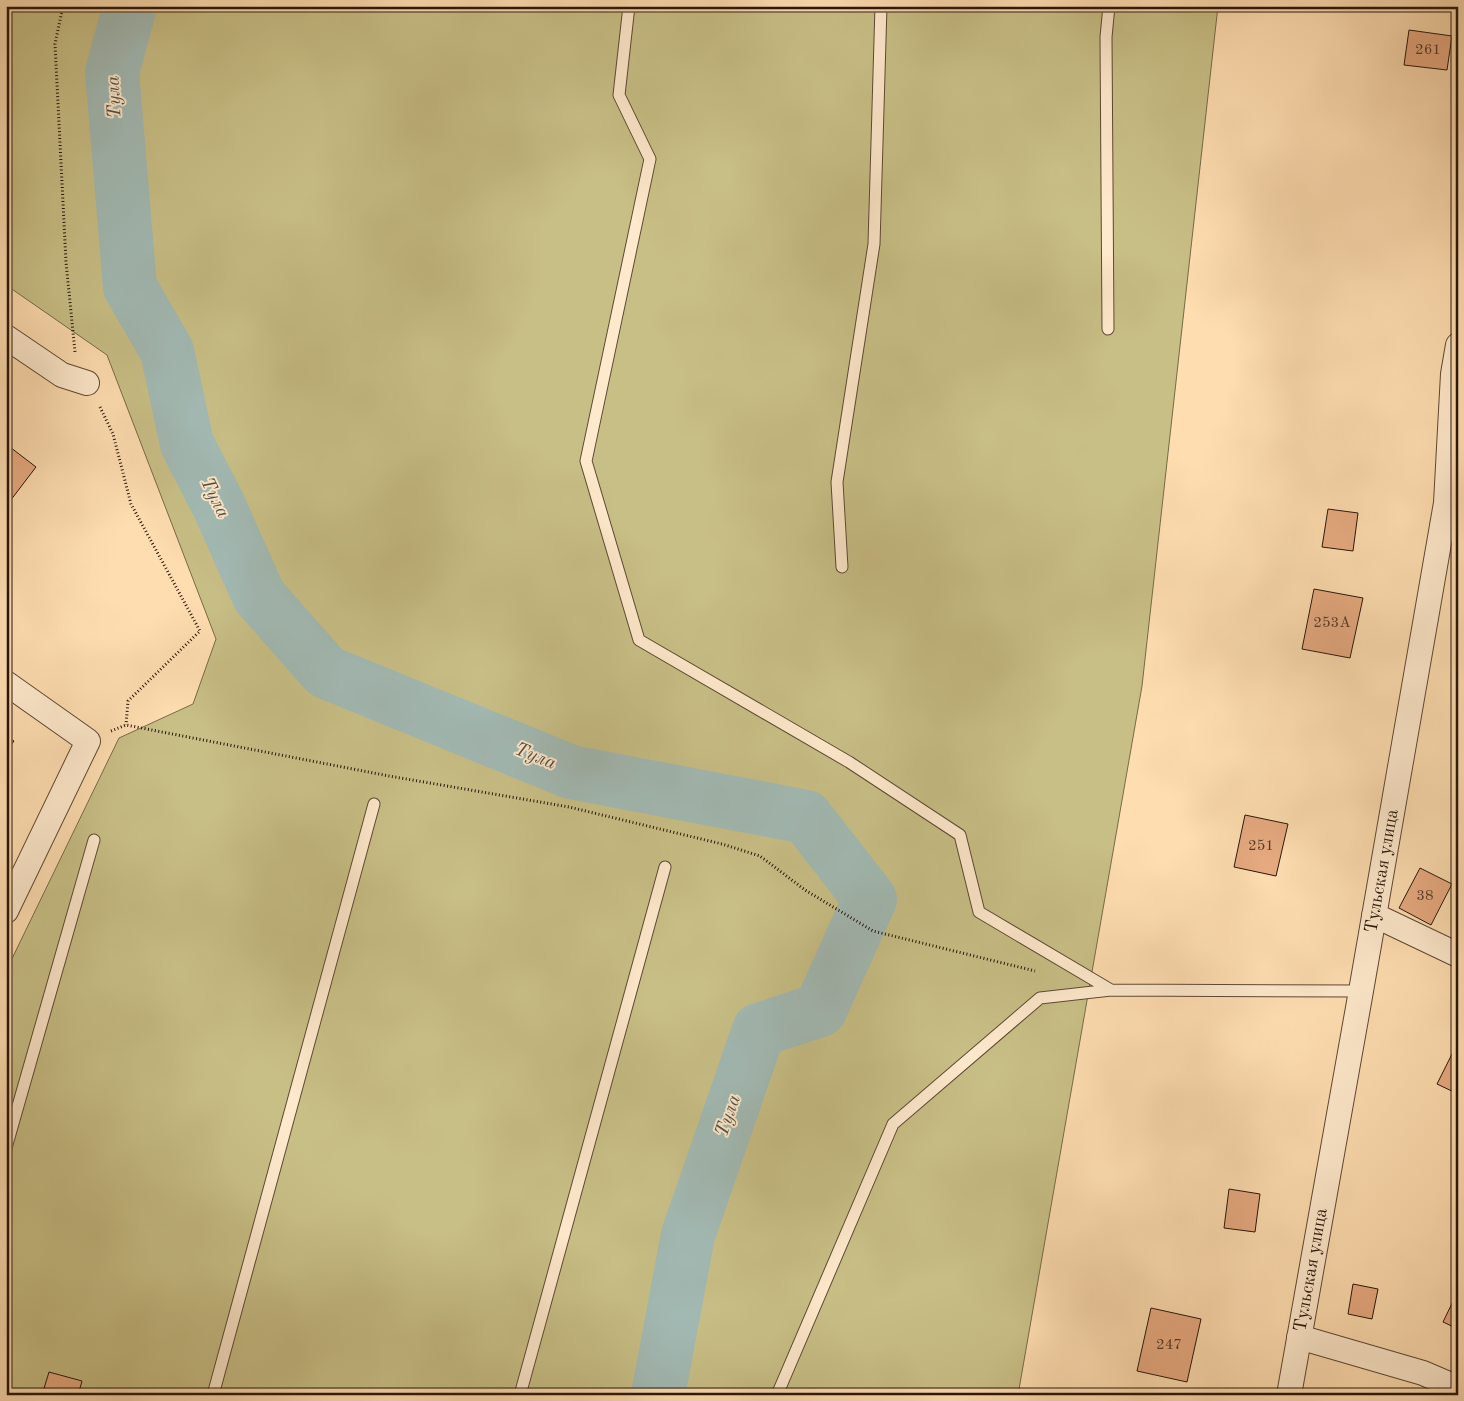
<svg xmlns="http://www.w3.org/2000/svg" width="1464" height="1401" font-family="'Old Standard TT',serif">
  <rect width="100%" height="100%" fill="#feddb0"/>
  <filter id="stains"><feTurbulence type="fractalNoise" baseFrequency=".004" numOctaves="4"/><feColorMatrix values="0 0 0 0 .2 0 0 0 0 .09 0 0 0 0 .02 0 0 0 .5 -.17"/></filter>
  <radialGradient id="worn" r=".72"><stop offset=".6" stop-color="#630" stop-opacity="0"/><stop offset="1" stop-color="#630" stop-opacity=".3"/></radialGradient>
  <!-- green -->
  <path fill="#c8bf86" stroke="#786a48" d="M 6,6 L 1218,6 L 1142,686 L 1018,1395 L 6,1395 L 6,971 L 119,738 L 193,704 L 216,639 L 107,355 L 6,285 Z"/>
  <g fill="none" stroke-linecap="round" stroke-linejoin="round">
    <!-- river -->
    <path stroke="#a2bab4" stroke-width="54" d="M 130,6 L 112,72 L 130,287 L 167,351 L 187,444 L 219,506 L 259,596 L 326,672 L 571,772 L 806,817 L 870,899 L 820,1010 L 759,1030 L 688,1235 L 658,1395"/>
  </g>
  <!-- building -->
  <path fill="#e7aa81" stroke="#28160b" d="M 1409,30 L 1452,36 L 1447,70 L 1404,65 Z
    M 6,444 L 36,467 L 7,505 L 6,505 Z
    M 1328,509 L 1358,513 L 1353,551 L 1322,547 Z
    M 1314,589 L 1363,598 L 1350,658 L 1302,649 Z
    M 6,736 L 14,741 L 6,752 Z
    M 1245,815 L 1288,824 L 1276,876 L 1234,867 Z
    M 1420,868 L 1452,884 L 1431,925 L 1399,908 Z
    M 1456,1046 L 1458,1047 L 1458,1094 L 1437,1084 Z
    M 1229,1189 L 1260,1194 L 1255,1232 L 1224,1228 Z
    M 1353,1284 L 1378,1289 L 1372,1319 L 1348,1314 Z
    M 1457,1293 L 1458,1294 L 1458,1329 L 1443,1322 Z
    M 1151,1308 L 1201,1319 L 1187,1382 L 1137,1371 Z
    M 49,1372 L 82,1381 L 78,1395 L 42,1395 Z"/>
  <g fill="none" stroke-linecap="round" stroke-linejoin="round">
    <!-- service casing -->
    <g stroke="#5e4834" stroke-width="13">
      <path id="service" d="M 629,6 L 619,95 L 650,159 L 586,461 L 639,640 L 849,762 L 960,835 L 979,912 L 1111,990 L 1361,991
        M 1108,329 L 1106,37 L 1109,6
        M 842,567 L 837,482 L 874,244 L 881,6
        M 6,1148 L 94,840
        M 213,1395 L 374,804
        M 520,1395 L 665,867
        M 777,1395 L 893,1124 L 1040,998 L 1111,990"/>
    </g>
    <!-- minor casing -->
    <g stroke="#5e4834" stroke-width="26">
      <path id="minor" d="M 6,337 L 62,375 L 87,383
        M 6,683 L 88,741 L 6,911
        M 1374,915 L 1458,955
        M 1299,1337 L 1423,1373 L 1458,1388
        M 1289,1395 L 1361,991 L 1446,503 L 1453,374 L 1458,345"/>
    </g>
    <!-- path -->
    <path stroke="#28160b" stroke-width="3" stroke-dasharray="1 2.5" stroke-linecap="butt" d="M 63,6 L 55,44 L 66,262 L 75,352
      M 100,407 L 113,434 L 131,504 L 200,631 L 128,701 L 126,725
      M 111,731 L 126,725 L 389,776 L 569,807 L 722,844 L 760,856 L 805,890 L 873,931 L 1035,971"/>
    <!-- service -->
    <use href="#service" stroke="#fee9cc" stroke-width="11"/>
    <!-- minor -->
    <use href="#minor" stroke="#fee9cc" stroke-width="24"/>
  </g>
  <g text-anchor="middle" dominant-baseline="central" stroke-width="4" stroke-linejoin="round" paint-order="stroke">
    <!-- number labels -->
    <g font-size="15" fill="#583b28">
      <text x="1428" y="50">261</text>
      <text x="1332" y="623">253А</text>
      <text x="1261" y="846">251</text>
      <text x="1425" y="896">38</text>
      <text x="1169" y="1345">247</text>
    </g>
    <!-- street labels -->
    <g font-size="18" fill="#28160b" stroke="#fee9cc">
      <text transform="translate(1382 871) rotate(-80)">Тульская улица</text>
      <text transform="translate(1311 1270) rotate(-80)">Тульская улица</text>
    </g>
    <!-- water labels -->
    <g font-size="19" font-style="italic" fill="#534f46" stroke="#fee9cc">
      <text transform="translate(115 97) rotate(-93)">Тула</text>
      <text transform="translate(214 498) rotate(64)">Тула</text>
      <text transform="translate(535 757) rotate(22)">Тула</text>
      <text transform="translate(729 1116) rotate(-71)">Тула</text>
    </g>
  </g>
  <!-- margin -->
  <rect width="1464" height="1401" fill="none" stroke="#feddb0" stroke-width="25"/>
  <rect x="8" y="8" width="1449" height="1386" fill="none" stroke="#28160b" stroke-width="2.5"/>
  <rect x="12" y="12" width="1439" height="1376" fill="none" stroke="#28160b"/>
  <rect width="100%" height="100%" filter="url(#stains)"/>
  <rect width="100%" height="100%" fill="url(#worn)"/>
</svg>
